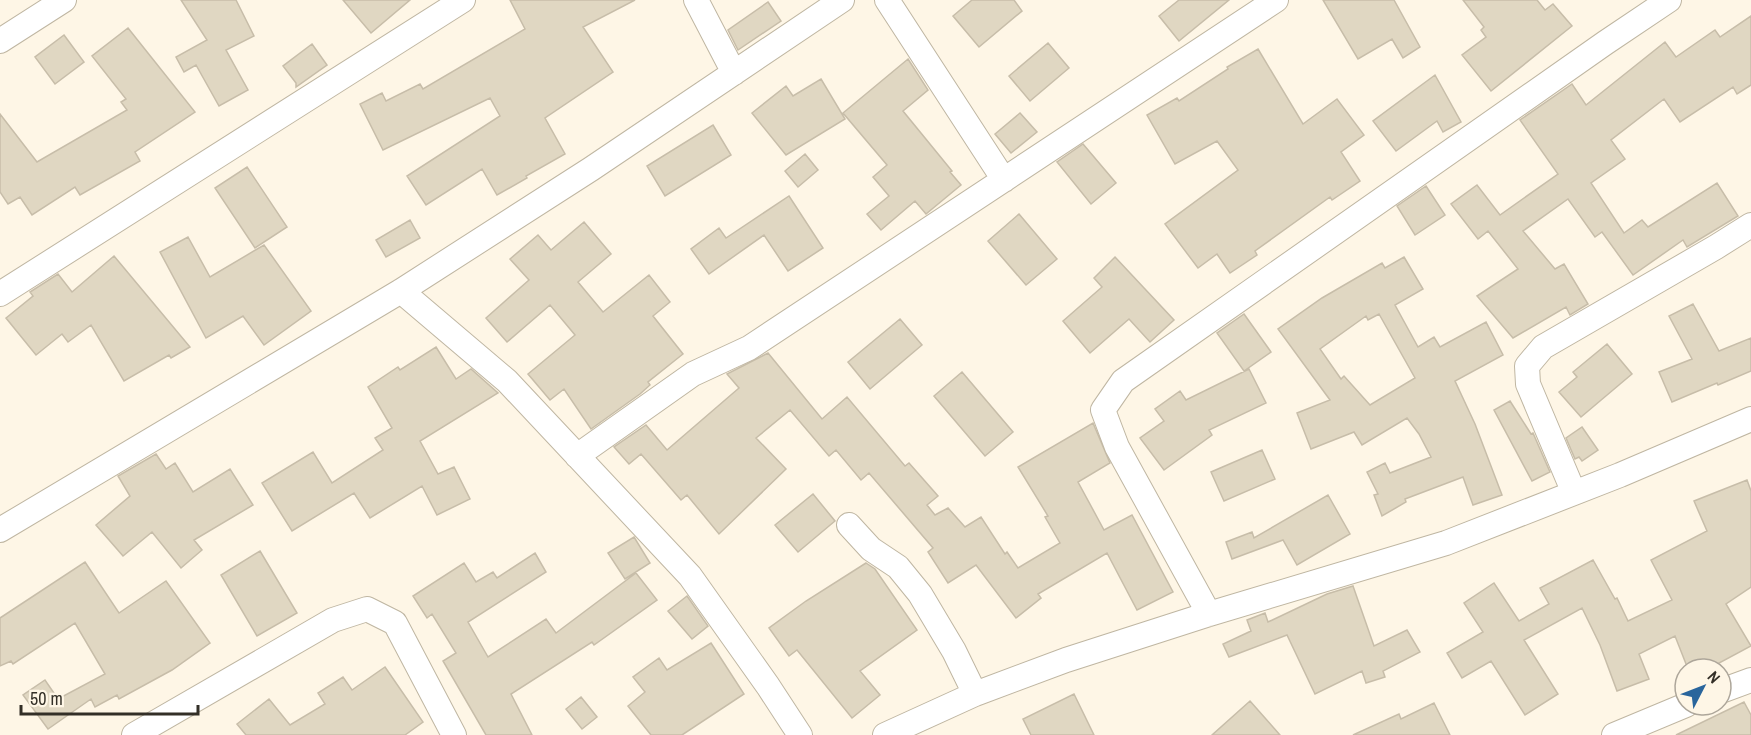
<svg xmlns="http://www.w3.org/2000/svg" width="1751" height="735" font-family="'Archivo Narrow',sans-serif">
  <rect width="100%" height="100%" fill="#fef6e6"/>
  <!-- building -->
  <path fill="#e0d7c2" stroke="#c7bda9" stroke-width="1.5" fill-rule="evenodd" d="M 181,0 L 236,0 L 254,36 L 226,50 L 248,90 L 219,106 L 196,65 L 184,72 L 176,57 L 207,40 Z
    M 343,0 L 410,0 L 371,33 Z
    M 510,0 L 635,0 L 583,27 L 613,72 L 545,118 L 565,154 L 526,176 L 527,178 L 497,195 L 482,169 L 426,205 L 407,176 L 500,116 L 490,98 L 383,150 L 360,104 L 382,93 L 386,101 L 420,84 L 423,89 L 525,29 Z
    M 972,0 L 1014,0 L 1022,11 L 979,47 L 953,16 Z
    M 1179,0 L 1229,0 L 1179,41 L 1159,16 Z
    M 1323,0 L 1394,0 L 1420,47 L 1403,58 L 1392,39 L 1358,59 Z
    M 1463,0 L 1537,0 L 1545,10 L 1553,4 L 1572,26 L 1491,91 L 1462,55 L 1486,37 L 1481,30 L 1484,27 Z
    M 768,2 L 781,21 L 738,50 L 728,30 Z
    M 1751,16 L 1751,85 L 1737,94 L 1733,87 L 1680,122 L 1664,99 L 1611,140 L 1625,159 L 1591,183 L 1624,233 L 1642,220 L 1648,227 L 1717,183 L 1738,216 L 1687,247 L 1683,240 L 1633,275 L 1602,232 L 1595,237 L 1568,199 L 1523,231 L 1555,269 L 1564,264 L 1588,304 L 1570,315 L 1566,307 L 1513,338 L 1477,296 L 1518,269 L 1488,231 L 1478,239 L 1451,204 L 1477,185 L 1500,215 L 1558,174 L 1520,120 L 1572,84 L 1586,105 L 1665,42 L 1676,57 L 1715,30 L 1720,37 Z
    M 128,28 L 195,112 L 135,152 L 140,161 L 80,195 L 75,187 L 32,215 L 20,197 L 8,204 L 0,192 L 0,114 L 37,162 L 127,110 L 121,102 L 126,99 L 92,56 Z
    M 64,35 L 84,62 L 55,84 L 35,57 Z
    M 1048,43 L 1069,68 L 1030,101 L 1009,76 Z
    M 312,44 L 327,65 L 296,87 L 296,83 L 283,66 Z
    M 1258,49 L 1303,124 L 1337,99 L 1364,135 L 1341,152 L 1360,181 L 1332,200 L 1330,197 L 1255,251 L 1257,255 L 1230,273 L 1217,254 L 1198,268 L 1165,224 L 1238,170 L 1217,141 L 1175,164 L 1147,115 L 1177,98 L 1179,101 L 1228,69 L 1227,67 Z
    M 908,59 L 928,90 L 903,111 L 952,171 L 950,172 L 961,185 L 926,214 L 915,201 L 881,230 L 867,214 L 889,196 L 873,177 L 887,165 L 843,113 Z
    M 1435,75 L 1461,122 L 1443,132 L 1437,121 L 1396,151 L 1373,121 Z
    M 821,79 L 845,119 L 786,155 L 752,113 L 786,86 L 793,96 Z
    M 1020,113 L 1037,132 L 1011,153 L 995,134 Z
    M 713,125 L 731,155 L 665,196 L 647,166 Z
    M 1083,144 L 1116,183 L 1091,204 L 1057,162 Z
    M 805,154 L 818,170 L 798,187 L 785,171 Z
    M 247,167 L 287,227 L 255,248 L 215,188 Z
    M 1426,186 L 1445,215 L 1415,235 L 1397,206 Z
    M 789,196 L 823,248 L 788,271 L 764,235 L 709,274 L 691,249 L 719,228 L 726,238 Z
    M 1019,214 L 1057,259 L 1026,285 L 988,241 Z
    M 410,220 L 420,238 L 386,257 L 376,240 Z
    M 584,222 L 611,254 L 578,282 L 603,312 L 649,275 L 670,302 L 653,316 L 683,354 L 648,382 L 650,385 L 640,394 L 591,429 L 564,389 L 550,400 L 528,374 L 575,335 L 550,305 L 507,342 L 486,318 L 529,280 L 510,259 L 538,235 L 551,250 Z
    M 188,237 L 210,277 L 264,245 L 311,311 L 264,345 L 243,316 L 206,338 L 160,252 Z
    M 114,256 L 190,347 L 171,358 L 169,355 L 124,381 L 91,325 L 68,342 L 62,334 L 36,355 L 6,318 L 33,296 L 30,292 L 58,274 L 72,292 Z
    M 1115,257 L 1174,320 L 1150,342 L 1129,319 L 1090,353 L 1063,321 L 1102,287 L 1094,278 Z
    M 1404,257 L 1423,289 L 1395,305 L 1418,347 L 1434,337 L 1440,347 L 1486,322 L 1503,355 L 1455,381 L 1475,424 L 1502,495 L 1473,505 L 1463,477 L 1405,499 L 1406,502 L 1382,516 L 1374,495 L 1378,494 L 1367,472 L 1385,463 L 1390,473 L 1431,457 L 1419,434 L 1407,418 L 1362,445 L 1354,432 L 1311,449 L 1297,413 L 1330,400 L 1278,329 L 1322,298 L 1382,263 L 1385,268 ZM 1379,314 L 1415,378 L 1370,405 L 1344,376 L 1341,379 L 1320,349 L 1366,316 L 1368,320 Z
    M 1693,304 L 1719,351 L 1751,338 L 1751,371 L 1718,385 L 1717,383 L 1672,402 L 1659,372 L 1692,359 L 1669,316 Z
    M 1244,314 L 1271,352 L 1244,371 L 1217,333 Z
    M 900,319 L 922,345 L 870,389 L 848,362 Z
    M 1607,344 L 1632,374 L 1581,417 L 1559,392 L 1577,377 L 1573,372 Z
    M 436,347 L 456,379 L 471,369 L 498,393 L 420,441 L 438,474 L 454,467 L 470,499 L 437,515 L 422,486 L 370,518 L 354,493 L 292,531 L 262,483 L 313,452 L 332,483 L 383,450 L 375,438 L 392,428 L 368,387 L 398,367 L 400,370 Z
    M 768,353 L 822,419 L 847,397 L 905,466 L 909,463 L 938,496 L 927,505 L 935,515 L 948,508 L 965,527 L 981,517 L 1005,554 L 1007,552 L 1018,568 L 1060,543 L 1045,517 L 1048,516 L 1018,467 L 1093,423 L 1110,463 L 1078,482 L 1104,530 L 1132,515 L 1173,592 L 1137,610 L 1107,553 L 1038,594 L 1041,598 L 1016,618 L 976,565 L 948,583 L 928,552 L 933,548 L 869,473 L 861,480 L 836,450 L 829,456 L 790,410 L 756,438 L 786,469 L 719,534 L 687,495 L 681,500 L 641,454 L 629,464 L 614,447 L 646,425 L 667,450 L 739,388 L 727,374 Z
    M 1249,369 L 1266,403 L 1209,430 L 1212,435 L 1164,470 L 1140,438 L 1164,421 L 1155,409 L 1180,391 L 1186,400 Z
    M 962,372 L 1013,432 L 985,456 L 934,396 Z
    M 1510,401 L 1531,434 L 1533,433 L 1550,472 L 1532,481 L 1494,410 Z
    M 1582,427 L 1598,450 L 1582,461 L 1579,457 L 1575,459 L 1566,438 Z
    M 1262,450 L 1275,479 L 1224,501 L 1211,472 Z
    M 156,454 L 166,469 L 175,463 L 193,492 L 230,469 L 253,505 L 194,540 L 202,550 L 181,568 L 152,532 L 123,556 L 96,525 L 130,496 L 118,476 Z
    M 1747,480 L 1751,491 L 1751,587 L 1726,604 L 1751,646 L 1708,669 L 1688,669 L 1675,636 L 1639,654 L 1649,679 L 1617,691 L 1600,645 L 1582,608 L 1524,640 L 1558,694 L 1525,715 L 1491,661 L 1462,678 L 1447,653 L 1483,632 L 1464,603 L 1494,583 L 1519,621 L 1549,604 L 1540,588 L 1593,560 L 1615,599 L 1617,598 L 1628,621 L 1672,600 L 1651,560 L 1707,531 L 1694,501 Z
    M 813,494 L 835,521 L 798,552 L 775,525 Z
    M 1328,495 L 1350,534 L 1297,565 L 1283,540 L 1232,559 L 1226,542 L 1252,532 L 1254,538 Z
    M 634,537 L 650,563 L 625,579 L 608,553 Z
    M 260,551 L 297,613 L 257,636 L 221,575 Z
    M 535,553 L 546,572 L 468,622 L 488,657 L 546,619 L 556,633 L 636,573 L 657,600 L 594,645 L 592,642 L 511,694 L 532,735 L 486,735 L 443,661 L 456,653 L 432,614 L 427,618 L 413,596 L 464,563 L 476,582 L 493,572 L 497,578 Z
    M 85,562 L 119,613 L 166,581 L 210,643 L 172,670 L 119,699 L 117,695 L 95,707 L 91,699 L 48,729 L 23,695 L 45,680 L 58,699 L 105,674 L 75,623 L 13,664 L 11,661 L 0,666 L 0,618 Z
    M 866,563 L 875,569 L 917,630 L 860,671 L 880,695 L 852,718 L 797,650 L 789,656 L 769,628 L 806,601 Z
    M 1353,586 L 1374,646 L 1407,630 L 1420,652 L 1383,671 L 1385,677 L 1366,683 L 1362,671 L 1315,694 L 1287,635 L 1229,657 L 1223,644 L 1251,631 L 1247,620 L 1265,613 L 1268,622 L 1327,594 Z
    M 687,596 L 708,626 L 692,639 L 668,611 Z
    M 711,643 L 744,694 L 682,735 L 651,735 L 628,706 L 645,692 L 633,677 L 659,658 L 667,670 Z
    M 385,667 L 423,722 L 405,735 L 246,735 L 237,724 L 269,699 L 290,725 L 325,704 L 318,693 L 343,677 L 352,690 Z
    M 1074,694 L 1094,735 L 1031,735 L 1023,719 Z
    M 581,697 L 597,717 L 582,729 L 566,709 Z
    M 1250,701 L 1280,735 L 1212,735 Z
    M 1744,702 L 1751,715 L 1751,735 L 1676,735 Z
    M 1434,703 L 1450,735 L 1353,735 L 1399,714 L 1401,719 Z"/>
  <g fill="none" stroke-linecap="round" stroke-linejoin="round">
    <!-- minor casing -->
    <g stroke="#bfb6a2" stroke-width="26">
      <path id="minor" d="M 696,0 L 734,73
        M 887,0 L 1004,180
        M 0,41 L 64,0
        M 401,291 L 507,381 L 690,576 L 768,686 L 800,735
        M 0,294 L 463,0
        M 577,456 L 693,374 L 749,348 L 1276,0
        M 1574,493 L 1528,384 L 1527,366 L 1543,347 L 1716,247 L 1751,225
        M 849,525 L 871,549 L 898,567 L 920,594 L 954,651 L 975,694
        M 0,530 L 401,291 L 591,169 L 842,0
        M 1209,614 L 1117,447 L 1103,410 L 1123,381 L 1605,43 L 1669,0
        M 1721,691 L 1751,680
        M 134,735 L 333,620 L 367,609 L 395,623 L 454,735
        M 885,735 L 975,694 L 1066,660 L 1209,614 L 1446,543 L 1620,475 L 1751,419
        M 1614,735 L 1686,705"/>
    </g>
    <!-- minor -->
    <use href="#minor" stroke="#fff" stroke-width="24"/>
  </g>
  <!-- north arrow -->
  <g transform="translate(1703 687) rotate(48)"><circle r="28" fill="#fef6e6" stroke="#ada69a" stroke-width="1.5"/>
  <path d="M0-4.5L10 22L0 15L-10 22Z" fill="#29659c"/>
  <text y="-9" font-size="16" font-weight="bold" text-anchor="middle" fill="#332f27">N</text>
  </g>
  <!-- scale -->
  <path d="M21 705v9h177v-9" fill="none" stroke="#332f27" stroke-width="3"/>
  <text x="30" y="705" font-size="18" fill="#332f27" stroke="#fef6e6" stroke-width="4.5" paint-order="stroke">50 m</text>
</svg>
